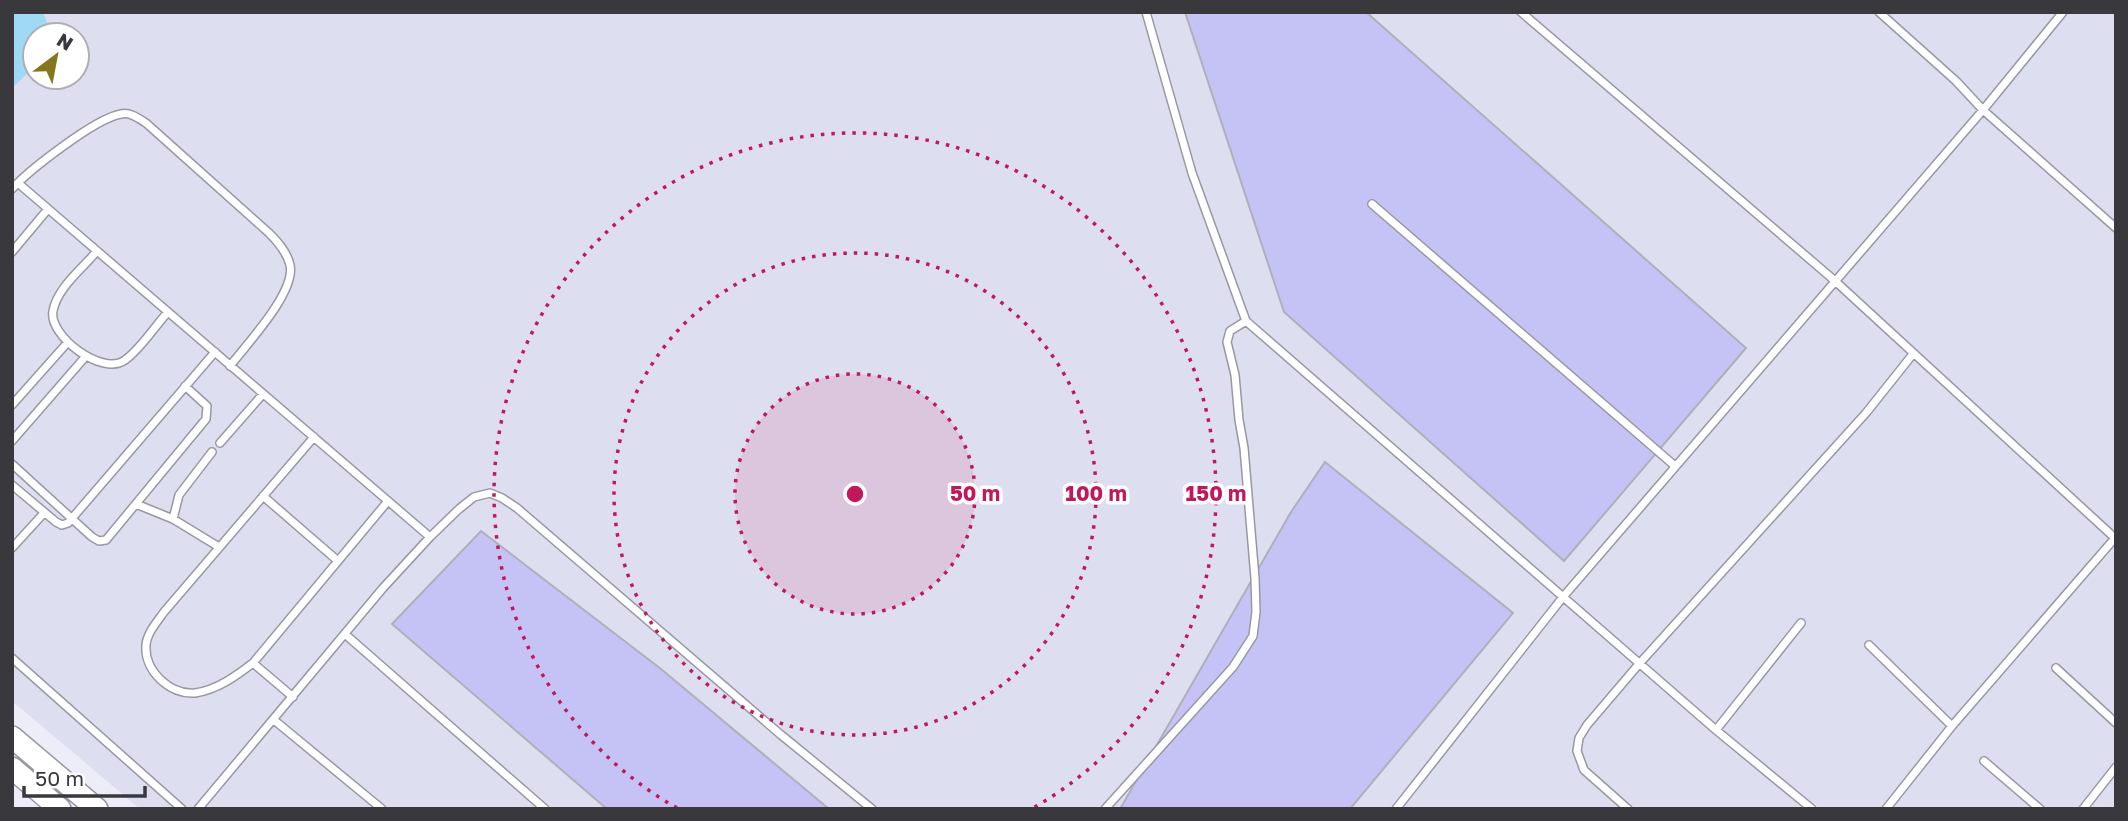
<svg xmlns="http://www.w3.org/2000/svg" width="2128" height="821" font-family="'Golos Text',sans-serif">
  <rect width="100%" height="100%" fill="#ededf9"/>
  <!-- built -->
  <path fill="#dedef1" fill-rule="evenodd" d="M 12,12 L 2116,12 L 2116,809 L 140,809 L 12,701 ZM 35,35 L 77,35 L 77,77 L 35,77 Z"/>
  <!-- water -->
  <path fill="#a0d9f5" d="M 12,12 L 43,12 L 52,35 L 35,35 L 35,66 L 12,88 Z"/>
  <!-- building -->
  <path fill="#c5c3f5" stroke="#afafbb" stroke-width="2" d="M 1185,12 L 1366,12 L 1746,348 L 1564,561 L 1284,312 Z
    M 1325,462 L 1513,613 L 1350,809 L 1120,809 L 1291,512 Z
    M 481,531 L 661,669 L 829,809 L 607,809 L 392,624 Z"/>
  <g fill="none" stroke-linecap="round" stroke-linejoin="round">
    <!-- lane casing -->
    <g stroke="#9898a3" stroke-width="10">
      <path id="lane" d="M 1146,12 L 1192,173 L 1246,321 L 1716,730 L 1812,809
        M 1521,12 L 1834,280 L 2116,539
        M 1879,12 L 1956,81 L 1983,110 L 2116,228
        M 18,183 L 430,537
        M 12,189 C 29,170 96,118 121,114 C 130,112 138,118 146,123 L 269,233 C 278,242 287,252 290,265 C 296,292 247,344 230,366
        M 1372,204 L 1675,466
        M 97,251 C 83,268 57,288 53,311 C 48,335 102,377 125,360 C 140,350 155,326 168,312
        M 12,252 L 48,209
        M 12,405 L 68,342
        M 314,437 L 164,612 C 157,622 147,633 146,645 C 144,671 170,695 195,693 C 217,690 236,676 253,663 L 388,501
        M 12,441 L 86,356
        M 220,443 L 263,394
        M 12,464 L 92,537 L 99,541 L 106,540 L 206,419 L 207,406 L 185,386
        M 12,485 L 56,522 L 62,525 L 68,523 L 215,352
        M 263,496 L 338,561
        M 136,504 L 173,519 L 219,547
        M 173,519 L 179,495 L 212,452
        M 12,548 L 44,513
        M 346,635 L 545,809
        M 1869,645 L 1952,726
        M 12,658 L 182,809
        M 253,663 L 293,697
        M 2056,668 L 2116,723
        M 274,720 L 382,809
        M 1716,730 L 1801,623
        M 1984,761 L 2040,809
        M 198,809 L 383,588 L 430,537 L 459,509 L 474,497 L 490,493 L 502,498 L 517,508 L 780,734 L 872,809
        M 1105,809 L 1233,667 L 1253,636 L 1256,612 L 1255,578 L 1244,448 L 1239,420 L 1235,375 L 1227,342 L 1230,331 L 1246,321
        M 1396,809 L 1563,597 L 1983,110 L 2063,12
        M 1628,809 L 1584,770 L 1577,751 L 1579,738 L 1587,725 L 1639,664 L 1866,413 L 1913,354
        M 1886,809 L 1952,726 L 2115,538
        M 2083,809 L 2116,767"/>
    </g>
    <!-- secondary casing -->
    <g stroke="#9898a3" stroke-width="24">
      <path id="secondary" d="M 12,737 L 97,809
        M 12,768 L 60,809"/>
    </g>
    <!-- lane -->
    <use href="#lane" stroke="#fff" stroke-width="7"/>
    <!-- secondary -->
    <use href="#secondary" stroke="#fff" stroke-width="21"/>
  </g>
  <!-- distance rings -->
  <circle cx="855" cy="494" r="120" fill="#c2185b" fill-opacity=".12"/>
  <g fill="none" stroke="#c2185b" stroke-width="3.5" stroke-dasharray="3.5 7">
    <circle cx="855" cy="494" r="120"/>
    <circle cx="855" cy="494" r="241"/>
    <path d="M677 808A361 361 0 1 1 1033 808"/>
  </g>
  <circle cx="855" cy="494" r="10" fill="#c2185b" stroke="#fff" stroke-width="3.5"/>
  <g font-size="21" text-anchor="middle" font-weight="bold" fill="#c2185b" stroke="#fff" stroke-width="7" stroke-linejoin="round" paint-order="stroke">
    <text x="975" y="501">50 m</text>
    <text x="1096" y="501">100 m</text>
    <text x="1216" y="501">150 m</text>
  </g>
  <!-- border -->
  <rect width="2128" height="821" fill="none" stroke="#38383d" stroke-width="28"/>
  <!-- north arrow -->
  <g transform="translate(56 56) rotate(32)"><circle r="33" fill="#ffffff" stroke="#afafb1" stroke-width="2"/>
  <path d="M0-5L12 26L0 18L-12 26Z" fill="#857619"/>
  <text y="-10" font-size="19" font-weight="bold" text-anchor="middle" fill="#38383d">N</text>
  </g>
  <!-- scale -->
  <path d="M24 786v10h121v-10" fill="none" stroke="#38383d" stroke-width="3.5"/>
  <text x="35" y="786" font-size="21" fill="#38383d" stroke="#ffffff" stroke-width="5" paint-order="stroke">50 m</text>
</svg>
